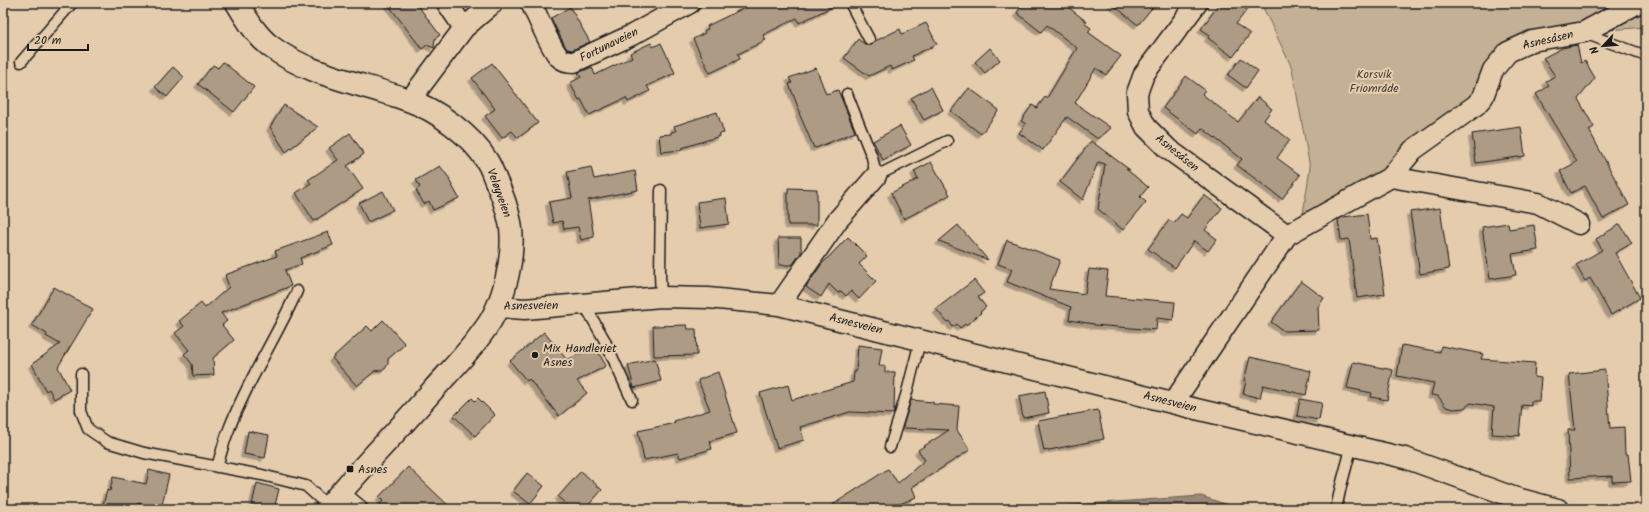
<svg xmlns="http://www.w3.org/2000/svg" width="1649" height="512" font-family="Kalam,sans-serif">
  <defs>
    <filter id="shadow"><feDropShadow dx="-3.5" dy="3.5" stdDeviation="0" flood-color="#0004"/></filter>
  </defs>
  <rect width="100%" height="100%" fill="#e5ccad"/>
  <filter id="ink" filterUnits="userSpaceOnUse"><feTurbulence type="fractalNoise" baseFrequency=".025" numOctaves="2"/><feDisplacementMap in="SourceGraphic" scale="8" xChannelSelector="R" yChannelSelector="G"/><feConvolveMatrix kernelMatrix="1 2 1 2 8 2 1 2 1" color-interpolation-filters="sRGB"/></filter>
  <g filter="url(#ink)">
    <!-- green -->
    <path fill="#c4b095" stroke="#706658" d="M 1261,3 L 1646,3 L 1646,27 L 1584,32 L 1501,59 L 1483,97 L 1413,150 L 1301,227 L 1310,168 L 1292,68 Z"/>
    <!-- water -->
    <path fill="#988976" stroke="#665d52" d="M 1201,496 L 1240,509 L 1016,509 Z"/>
    <!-- building -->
    <path fill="#ad9b85" stroke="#1c1c1c" filter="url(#shadow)" d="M 387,3 L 416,3 L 440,35 L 435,39 L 434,48 L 427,45 L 422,49 Z
      M 754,3 L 840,3 L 799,23 L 797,18 L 763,35 L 766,40 L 738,54 L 740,59 L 710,73 L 693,39 L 705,33 L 704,31 L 708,29 L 707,26 Z
      M 1024,3 L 1063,3 L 1087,22 L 1085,24 L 1091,28 L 1088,32 L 1121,56 L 1106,75 L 1096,68 L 1075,103 L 1111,128 L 1098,139 L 1067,117 L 1043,150 L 1019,133 L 1026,124 L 1021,121 L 1032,105 L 1037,108 L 1045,97 L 1047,98 L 1077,48 L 1047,25 L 1041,32 L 1017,13 Z
      M 1111,3 L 1156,3 L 1138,25 Z
      M 1220,3 L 1252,3 L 1236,24 L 1250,34 L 1233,57 L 1208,38 L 1210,35 L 1201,29 Z
      M 570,7 L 590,42 L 572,50 L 567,49 L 565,46 L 551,18 Z
      M 926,23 L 937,44 L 912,56 L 914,60 L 892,70 L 890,66 L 869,76 L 844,58 L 858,39 L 866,45 L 872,45 L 875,41 L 900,29 L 902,34 Z
      M 651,43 L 653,47 L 661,43 L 675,73 L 647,86 L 650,91 L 628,102 L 626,98 L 589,115 L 581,99 L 579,100 L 570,83 L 581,77 L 578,73 L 592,67 L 595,75 L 632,57 L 630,53 Z
      M 1577,45 L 1581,63 L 1585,61 L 1595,78 L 1578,99 L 1594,127 L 1589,130 L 1629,205 L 1603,219 L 1585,186 L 1571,193 L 1560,171 L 1577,162 L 1536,94 L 1549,86 L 1546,81 L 1555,76 L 1543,58 L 1562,48 Z
      M 990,48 L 1000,60 L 985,73 L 975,62 Z
      M 1241,58 L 1258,71 L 1246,88 L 1228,75 Z
      M 223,62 L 254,87 L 234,112 L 198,84 L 213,65 L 218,68 Z
      M 492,63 L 538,123 L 518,138 L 512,131 L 502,138 L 485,116 L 495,109 L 472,78 Z
      M 173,67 L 184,77 L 167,97 L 155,87 Z
      M 816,68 L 826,94 L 838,90 L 855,132 L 816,148 L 815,147 L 814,148 L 799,113 L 800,112 L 789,84 L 792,83 L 789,78 Z
      M 1186,76 L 1205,90 L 1202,94 L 1238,122 L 1258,97 L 1272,109 L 1264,120 L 1290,140 L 1277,158 L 1300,175 L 1282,199 L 1237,165 L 1242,159 L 1202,128 L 1198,134 L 1163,108 Z
      M 931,87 L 943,110 L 924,120 L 911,98 Z
      M 969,88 L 999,110 L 981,134 L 951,111 Z
      M 284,105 L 318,127 L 286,152 L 270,127 Z
      M 717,112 L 724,133 L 719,134 L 720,136 L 682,148 L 682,150 L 661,152 L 659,135 L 671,134 L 671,132 L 676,131 L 674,126 Z
      M 900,126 L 911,145 L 883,160 L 873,141 Z
      M 1521,127 L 1525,156 L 1476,163 L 1472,134 Z
      M 350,133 L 364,154 L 347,166 L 363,189 L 314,221 L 296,193 L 311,183 L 308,180 L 338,160 L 329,148 Z
      M 1091,141 L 1130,170 L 1126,169 L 1148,187 L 1140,197 L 1146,202 L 1123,230 L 1098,209 L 1105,164 L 1098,162 L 1083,200 L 1060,182 Z
      M 931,162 L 950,195 L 904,219 L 891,193 L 918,179 L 914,171 Z
      M 440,166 L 450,179 L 449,180 L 459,198 L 433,210 L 429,201 L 424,204 L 416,190 L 420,187 L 416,180 Z
      M 591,167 L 594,179 L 635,171 L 638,190 L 588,200 L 594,237 L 581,240 L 578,227 L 564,229 L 562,221 L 553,223 L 549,202 L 572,198 L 567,172 Z
      M 788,188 L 817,189 L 817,225 L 788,225 Z
      M 383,191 L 393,210 L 368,222 L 359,203 Z
      M 1204,195 L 1222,208 L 1205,230 L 1217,239 L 1208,251 L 1194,241 L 1175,268 L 1148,249 L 1169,220 L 1174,223 L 1181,214 L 1187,218 Z
      M 726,198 L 729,224 L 700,228 L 697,202 Z
      M 1440,208 L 1449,269 L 1420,274 L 1410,212 Z
      M 1367,214 L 1370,239 L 1377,238 L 1385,294 L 1357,298 L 1349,239 L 1341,240 L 1338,220 L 1343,217 Z
      M 1508,223 L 1509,229 L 1534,225 L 1538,250 L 1512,254 L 1516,275 L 1490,279 L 1482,227 Z
      M 1620,224 L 1632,243 L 1615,253 L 1640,298 L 1611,315 L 1590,278 L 1585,281 L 1576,265 L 1602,250 L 1596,239 Z
      M 958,225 L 988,260 L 939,241 Z
      M 328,232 L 333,245 L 300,258 L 302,264 L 285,270 L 291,286 L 221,313 L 227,321 L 222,325 L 234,340 L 213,358 L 214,375 L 193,376 L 192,364 L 184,354 L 189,350 L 175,333 L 184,326 L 179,321 L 201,303 L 205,308 L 229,287 L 225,275 L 277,256 L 275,251 Z
      M 848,237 L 867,256 L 859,264 L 876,281 L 859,299 L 851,291 L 846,296 L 841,291 L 838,293 L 829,284 L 821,297 L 806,287 L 821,265 Z
      M 778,238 L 801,238 L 801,253 L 792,265 L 779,265 Z
      M 1007,240 L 1060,260 L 1049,289 L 1085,294 L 1089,269 L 1108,271 L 1105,296 L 1175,302 L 1173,320 L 1157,318 L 1156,330 L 1094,325 L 1094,324 L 1069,320 L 1071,307 L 1007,282 L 1012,269 L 998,264 Z
      M 974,280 L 984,293 L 978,297 L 986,307 L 980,312 L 981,313 L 966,325 L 965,324 L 960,328 L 957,324 L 953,327 L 949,321 L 947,322 L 936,309 Z
      M 1301,281 L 1324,298 L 1318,307 L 1319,330 L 1284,331 L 1271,322 Z
      M 54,287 L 93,309 L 58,367 L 70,390 L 54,399 L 49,389 L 46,391 L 32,364 L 60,344 L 46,336 L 47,334 L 32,325 Z
      M 383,320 L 405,344 L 388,359 L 388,364 L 385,369 L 375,371 L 357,386 L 332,358 L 367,326 L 372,331 Z
      M 687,325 L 688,329 L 696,329 L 697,355 L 654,356 L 653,326 Z
      M 544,332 L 567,360 L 595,346 L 606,366 L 577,381 L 587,393 L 559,416 L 529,379 L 527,381 L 510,361 Z
      M 858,345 L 882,348 L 879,366 L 885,366 L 885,372 L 895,372 L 894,410 L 895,408 L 893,414 L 850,412 L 800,427 L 804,440 L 777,448 L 760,393 L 788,385 L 792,400 L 853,382 L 854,372 L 856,372 Z
      M 1402,345 L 1440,352 L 1441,346 L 1483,354 L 1481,359 L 1535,363 L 1534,377 L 1541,378 L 1539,401 L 1531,401 L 1531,406 L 1522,405 L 1519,436 L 1492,434 L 1494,407 L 1471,403 L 1464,408 L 1453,409 L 1446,407 L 1438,396 L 1431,395 L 1434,383 L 1397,376 Z
      M 1250,357 L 1311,371 L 1306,395 L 1263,385 L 1260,398 L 1243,394 L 1246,381 L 1244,381 Z
      M 655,359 L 661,381 L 634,388 L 628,365 Z
      M 1353,362 L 1393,370 L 1387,400 L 1371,397 L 1372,393 L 1347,388 Z
      M 1605,370 L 1610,428 L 1624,427 L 1625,454 L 1628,454 L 1631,481 L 1612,482 L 1612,476 L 1570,478 L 1568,430 L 1575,430 L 1569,374 Z
      M 718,372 L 737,433 L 710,441 L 712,449 L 680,458 L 678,453 L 644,460 L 638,431 L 675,423 L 674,421 L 710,410 L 698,380 Z
      M 1045,391 L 1049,413 L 1023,418 L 1019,396 Z
      M 472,398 L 475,401 L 478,398 L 495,415 L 475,436 L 454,416 Z
      M 1300,399 L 1322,403 L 1319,420 L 1297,416 Z
      M 911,400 L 933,402 L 933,404 L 959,406 L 957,430 L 970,450 L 912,487 L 916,497 L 889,509 L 826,509 L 888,469 L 898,483 L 925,460 L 918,450 L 949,430 L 904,428 L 903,426 Z
      M 1098,410 L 1104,439 L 1044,451 L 1038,421 Z
      M 248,431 L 269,435 L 265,458 L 244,454 Z
      M 408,467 L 452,509 L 375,509 L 383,501 L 379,497 Z
      M 149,470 L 169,475 L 161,509 L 138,503 L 137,509 L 102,509 L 107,490 L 110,491 L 113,477 L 146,484 Z
      M 581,471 L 602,490 L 585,509 L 572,509 L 558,497 Z
      M 527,473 L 544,486 L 530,504 L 513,491 Z
      M 257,483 L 279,489 L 274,509 L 251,509 Z"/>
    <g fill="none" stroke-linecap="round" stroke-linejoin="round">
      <!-- service casing -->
      <g stroke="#1c1c1c" stroke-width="13">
        <path id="service" d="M 850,3 L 869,39
          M 1584,33 L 1646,56
          M 21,62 L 72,3
          M 847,94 L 872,157 L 876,176 L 947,141
          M 661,297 L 660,274 L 661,190
          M 584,304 L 604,339 L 632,400
          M 81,374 L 81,411 L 88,429 L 107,442 L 144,453 L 262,475 L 306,486 L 329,507
          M 890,447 L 907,392 L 920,341
          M 217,467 C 221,454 224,441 229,429 C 247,381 276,338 297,291
          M 1336,509 L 1341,486 L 1352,445"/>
      </g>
      <!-- minor casing -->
      <g stroke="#1c1c1c" stroke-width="23">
        <path id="minor" d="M 447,3 L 464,28
          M 531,3 C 538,17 550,47 559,57 C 563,61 569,62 574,62 L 632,35 L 690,3
          M 1197,3 L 1144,74 L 1137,93 L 1138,111 L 1146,127 L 1168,149 L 1287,235
          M 410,100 L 464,28 L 493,3
          M 1391,177 L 1413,150 L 1476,105 L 1483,97 L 1493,70 L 1508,52 L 1532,41 L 1584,32 L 1638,3
          M 779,305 L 837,221 L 876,176
          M 498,307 L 525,309 L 661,297 L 708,298 L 779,305 L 1196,409 L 1405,458 L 1513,497 L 1558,509
          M 1173,403 L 1287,235 L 1391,177 L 1538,203 L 1579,224
          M 339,494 L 357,509"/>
      </g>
      <!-- secondary casing -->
      <g stroke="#1c1c1c" stroke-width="25">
        <path id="secondary" d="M 237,3 C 246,18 256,35 270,46 C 309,76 362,83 408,100 C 437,110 471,135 487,161 C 491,167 493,174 496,181 C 502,194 507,208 510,222 C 516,253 504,304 485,329 C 470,351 451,370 433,390 C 399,430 360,468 327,509"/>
      </g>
      <!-- service -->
      <use href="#service" stroke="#e5ccad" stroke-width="10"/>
      <!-- minor -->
      <use href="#minor" stroke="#e5ccad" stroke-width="20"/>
      <!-- secondary -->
      <use href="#secondary" stroke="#e5ccad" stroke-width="22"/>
    </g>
  </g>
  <!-- markers -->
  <g fill="#1c1c1c" stroke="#e5ccad" stroke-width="1.5">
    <circle cx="535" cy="355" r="4"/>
    <rect x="346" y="465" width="8" height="8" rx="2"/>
  </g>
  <g text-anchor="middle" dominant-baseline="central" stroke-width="4" stroke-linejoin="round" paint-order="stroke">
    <!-- street labels -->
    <g font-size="12" fill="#1c1c1c" stroke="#e5ccad">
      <text transform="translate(1548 40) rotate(-13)">Asnesåsen</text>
      <text transform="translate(609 45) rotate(-26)">Fortunaveien</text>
      <text transform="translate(1177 153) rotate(39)">Asnesåsen</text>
      <text transform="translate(499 193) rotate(70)">Veløyveien</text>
      <text transform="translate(531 306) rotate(-1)">Asnesveien</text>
      <text transform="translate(856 324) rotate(14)">Asnesveien</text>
      <text transform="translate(1170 402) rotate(14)">Asnesveien</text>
    </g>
    <!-- park labels -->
    <g font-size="12" fill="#46413a" stroke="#e5ccad">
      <text x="1374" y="74">Korsvik<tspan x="1374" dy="14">Friområde</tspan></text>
    </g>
    <!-- poi labels -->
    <g font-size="12" fill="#1c1c1c" stroke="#e5ccad" text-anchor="start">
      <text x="543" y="348">Mix Handleriet<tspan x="543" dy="14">Asnes</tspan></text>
      <text x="358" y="469">Asnes</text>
    </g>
  </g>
  <!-- margin -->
  <rect width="1649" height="512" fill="none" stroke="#e5ccad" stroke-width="16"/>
  <rect x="8" y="8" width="1633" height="496" fill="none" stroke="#1c1c1c" stroke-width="1.5" filter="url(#ink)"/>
  <!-- north arrow -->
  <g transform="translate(1603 46) rotate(244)" stroke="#e5ccad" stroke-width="3" paint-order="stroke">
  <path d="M0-3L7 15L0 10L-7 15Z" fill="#1c1c1c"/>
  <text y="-6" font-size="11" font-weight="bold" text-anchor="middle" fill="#1c1c1c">N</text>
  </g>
  <!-- scale -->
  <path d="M28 44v6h60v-6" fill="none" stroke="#1c1c1c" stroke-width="2"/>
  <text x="34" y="44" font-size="12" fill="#1c1c1c" stroke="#e5ccad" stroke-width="3" paint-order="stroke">20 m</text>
</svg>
